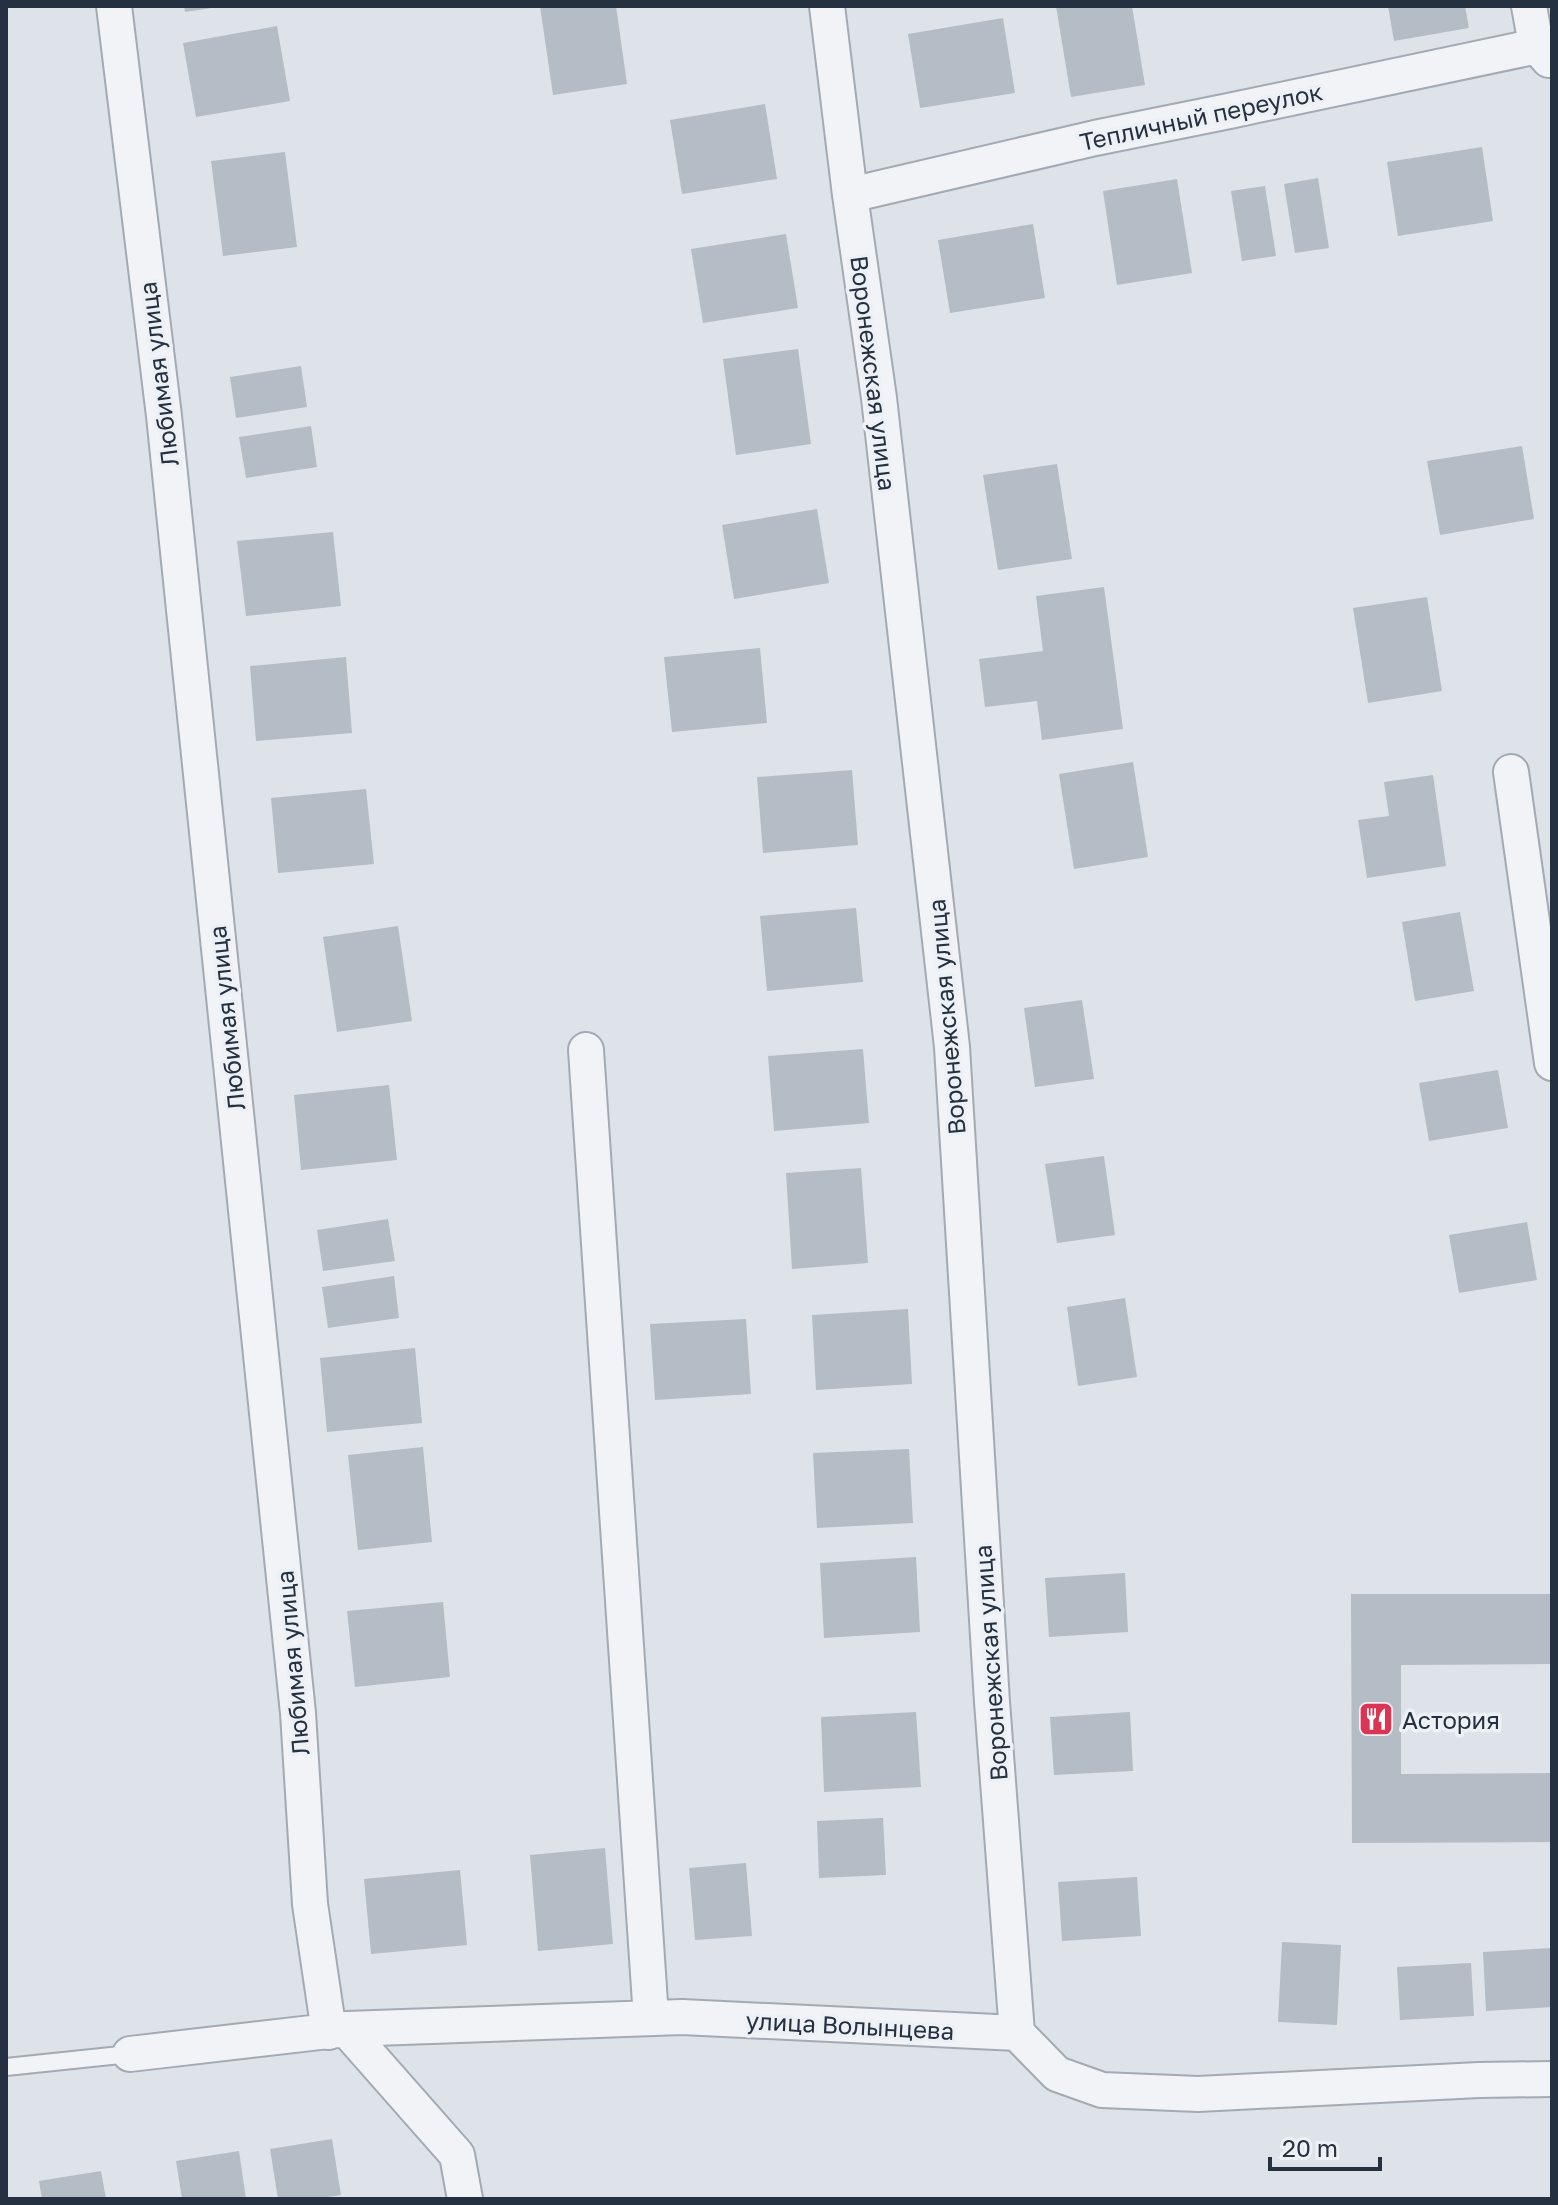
<svg xmlns="http://www.w3.org/2000/svg" width="1558" height="2205" font-family="'Golos Text',sans-serif">
  <rect width="100%" height="100%" fill="#dee3e9"/>
  <!-- building -->
  <path fill="#b4bcc6" d="M 184,6 L 211,6 L 212,8 L 185,12 Z
    M 540,6 L 616,6 L 627,84 L 553,95 Z
    M 1056,6 L 1132,6 L 1145,85 L 1071,97 Z
    M 1388,6 L 1465,6 L 1469,28 L 1394,41 Z
    M 1003,18 L 1015,93 L 920,108 L 908,34 Z
    M 277,26 L 290,101 L 196,117 L 183,43 Z
    M 765,104 L 777,179 L 682,194 L 670,120 Z
    M 1482,147 L 1493,221 L 1398,236 L 1387,162 Z
    M 285,152 L 297,247 L 223,256 L 211,161 Z
    M 1318,178 L 1329,248 L 1295,253 L 1284,184 Z
    M 1177,179 L 1192,273 L 1117,285 L 1103,191 Z
    M 1265,186 L 1276,256 L 1242,261 L 1231,191 Z
    M 1033,224 L 1045,298 L 950,313 L 938,240 Z
    M 786,234 L 798,308 L 703,323 L 691,249 Z
    M 798,349 L 811,444 L 736,455 L 723,359 Z
    M 301,366 L 307,407 L 236,418 L 230,377 Z
    M 311,426 L 317,467 L 246,478 L 239,437 Z
    M 1522,446 L 1534,519 L 1440,535 L 1427,461 Z
    M 1057,464 L 1072,559 L 998,570 L 983,475 Z
    M 817,509 L 829,583 L 734,599 L 722,525 Z
    M 333,532 L 341,606 L 246,616 L 237,541 Z
    M 1104,587 L 1123,729 L 1042,740 L 1037,701 L 985,707 L 979,659 L 1043,651 L 1036,596 Z
    M 1427,597 L 1442,691 L 1368,703 L 1353,608 Z
    M 760,648 L 767,723 L 672,732 L 664,657 Z
    M 346,657 L 352,733 L 256,741 L 250,666 Z
    M 1133,762 L 1148,857 L 1074,869 L 1059,774 Z
    M 852,770 L 858,845 L 763,853 L 757,777 Z
    M 1433,775 L 1446,866 L 1367,878 L 1358,820 L 1389,816 L 1384,782 Z
    M 366,789 L 374,864 L 278,873 L 271,798 Z
    M 856,908 L 863,982 L 767,991 L 760,916 Z
    M 1460,912 L 1474,991 L 1415,1001 L 1402,922 Z
    M 398,926 L 412,1021 L 337,1032 L 323,937 Z
    M 1082,1000 L 1094,1079 L 1035,1087 L 1024,1008 Z
    M 863,1049 L 869,1123 L 774,1131 L 768,1056 Z
    M 1498,1070 L 1508,1128 L 1429,1141 L 1419,1083 Z
    M 389,1085 L 397,1160 L 301,1170 L 294,1095 Z
    M 1104,1156 L 1115,1235 L 1057,1243 L 1045,1164 Z
    M 861,1168 L 868,1263 L 792,1269 L 786,1173 Z
    M 388,1219 L 395,1261 L 323,1271 L 317,1230 Z
    M 1527,1222 L 1537,1280 L 1459,1293 L 1449,1235 Z
    M 394,1276 L 399,1318 L 328,1328 L 322,1287 Z
    M 1125,1298 L 1137,1377 L 1078,1386 L 1067,1307 Z
    M 908,1309 L 912,1384 L 816,1390 L 812,1315 Z
    M 746,1319 L 751,1394 L 655,1400 L 650,1324 Z
    M 415,1348 L 422,1423 L 327,1432 L 320,1358 Z
    M 423,1447 L 432,1542 L 358,1550 L 348,1455 Z
    M 909,1449 L 913,1523 L 817,1528 L 813,1453 Z
    M 916,1557 L 920,1632 L 824,1638 L 820,1563 Z
    M 1125,1573 L 1128,1632 L 1049,1637 L 1045,1578 Z
    M 1351,1594 L 1552,1594 L 1552,1664 L 1401,1665 L 1401,1774 L 1552,1773 L 1552,1842 L 1352,1843 Z
    M 443,1602 L 450,1677 L 355,1687 L 347,1611 Z
    M 916,1712 L 921,1787 L 824,1792 L 821,1717 Z
    M 1130,1712 L 1133,1771 L 1054,1775 L 1050,1717 Z
    M 883,1818 L 886,1875 L 819,1878 L 817,1821 Z
    M 605,1848 L 613,1944 L 538,1951 L 530,1855 Z
    M 746,1863 L 752,1936 L 695,1940 L 689,1868 Z
    M 460,1870 L 467,1945 L 371,1954 L 364,1879 Z
    M 1137,1877 L 1141,1936 L 1062,1941 L 1058,1882 Z
    M 1282,1942 L 1341,1945 L 1337,2025 L 1278,2022 Z
    M 1552,1948 L 1552,2007 L 1486,2011 L 1483,1952 Z
    M 1471,1963 L 1474,2016 L 1400,2020 L 1397,1967 Z
    M 332,2139 L 341,2195 L 315,2199 L 278,2199 L 270,2149 Z
    M 239,2151 L 246,2199 L 182,2199 L 176,2161 Z
    M 101,2171 L 106,2199 L 42,2199 L 39,2181 Z"/>
  <g fill="none" stroke-linecap="round" stroke-linejoin="round">
    <!-- lane casing -->
    <g stroke="#a3aab3" stroke-width="20">
      <path id="lane" d="M 6,2067 L 130,2054"/>
    </g>
    <!-- street casing -->
    <g stroke="#a3aab3" stroke-width="38">
      <path id="street" d="M 114,6 L 164,416 L 298,1713 L 310,1904 L 329,2032
        M 827,6 L 850,195 L 879,398 L 952,1047 L 992,1702 L 1017,2033
        M 1529,6 L 1536,45 L 1549,60
        M 850,195 L 1095,138 L 1229,111 L 1552,43
        M 1511,772 L 1552,1063
        M 586,1050 L 651,2018
        M 346,2029 L 457,2155 L 465,2199
        M 130,2054 L 346,2029 L 682,2017 L 1017,2033 L 1057,2074 L 1102,2090 L 1198,2094 L 1479,2080 L 1552,2079"/>
    </g>
    <!-- lane -->
    <use href="#lane" stroke="#f1f3f7" stroke-width="16"/>
    <!-- street -->
    <use href="#street" stroke="#f1f3f7" stroke-width="34"/>
  </g>
  <!-- icons -->
  <defs>
    <g id="restaurant-square" transform="scale(1.8)"><rect x="-9" y="-9" width="18" height="18" rx="4" fill="#dc3553" stroke="#edf1f6"/><path d="M-5-6h1v4h1v-4h1v4h1v-4h1v5L-1.5 .5V6h-2V.5L-5-1ZM5-6V6H3V1.5H1.5Q1.5-4 5-6Z" fill="#fff"/></g>
  </defs>
  <g fill-rule="evenodd">
    <use href="#restaurant-square" x="1376" y="1719"/>
  </g>
  <g text-anchor="middle" dominant-baseline="central" stroke-width="7" stroke-linejoin="round" paint-order="stroke">
    <!-- street labels -->
    <g font-size="24" fill="#253041" stroke="#edf1f6">
      <text transform="translate(1201 116) rotate(-12)">Тепличный переулок</text>
      <text transform="translate(874 373) rotate(83)">Воронежская улица</text>
      <text transform="translate(158 374) rotate(-97)">Любимая улица</text>
      <text transform="translate(946 1017) rotate(-95)">Воронежская улица</text>
      <text transform="translate(226 1018) rotate(-96)">Любимая улица</text>
      <text transform="translate(292 1663) rotate(-95)">Любимая улица</text>
      <text transform="translate(990 1663) rotate(-94)">Воронежская улица</text>
      <text transform="translate(850 2025) rotate(3)">улица Волынцева</text>
    </g>
    <!-- poi labels -->
    <g font-size="24" fill="#253041" stroke="#edf1f6" text-anchor="start">
      <text x="1402" y="1719">Астория</text>
    </g>
  </g>
  <!-- border -->
  <rect width="1558" height="2205" fill="none" stroke="#253041" stroke-width="16"/>
  <!-- scale -->
  <path d="M1270 2157v12h110v-12" fill="none" stroke="#253041" stroke-width="4"/>
  <text x="1282" y="2157" font-size="24" fill="#253041" stroke="#edf1f6" stroke-width="6" paint-order="stroke">20 m</text>
</svg>
